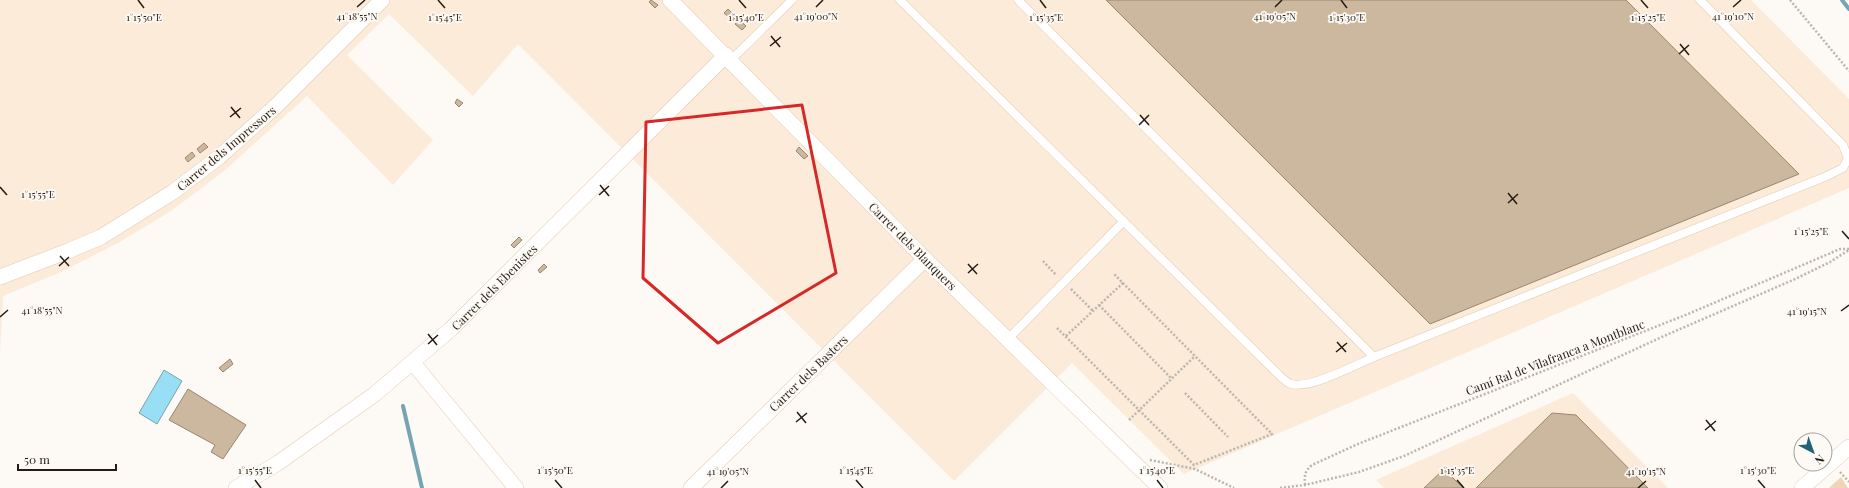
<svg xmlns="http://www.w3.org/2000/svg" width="1849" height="488" font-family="'Playfair Display',serif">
  <rect width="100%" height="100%" fill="#fdf9f4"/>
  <!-- built -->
  <path fill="#fbebd8" d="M 0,0 L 1751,0 L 1849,99 L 1849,188 L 1184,474 L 1072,363 L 954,481 L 518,44 L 473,96 L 389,14 L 347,55 L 433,140 L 393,185 L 307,96 L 224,171 L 171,211 L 118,243 L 61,272 L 3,296 L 0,353 Z
    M 1573,393 L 1668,488 L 1384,488 L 1376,480 Z"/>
  <!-- green -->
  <path fill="#f0d5b5" d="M 1841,477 L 1848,488 L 1829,488 Z"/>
  <!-- water -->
  <path fill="#98dff6" stroke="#75a4b2" d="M 164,370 L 182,381 L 157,424 L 139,413 Z"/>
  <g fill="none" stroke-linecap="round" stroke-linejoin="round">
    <!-- stream -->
    <path stroke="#75a4b2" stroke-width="4" d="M 1842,0 L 1849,9
      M 403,406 L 422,488"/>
  </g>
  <!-- building -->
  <path fill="#ccb79f" stroke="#9b876f" d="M 651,0 L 658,5 L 655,8 L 649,2 Z
    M 1106,0 L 1626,0 L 1799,174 L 1430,324 Z
    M 728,9 L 736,17 L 733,21 L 724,13 Z
    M 739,20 L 746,26 L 742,30 L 735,24 Z
    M 457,99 L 463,103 L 459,107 L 455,103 Z
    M 204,143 L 208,147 L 200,153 L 197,149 Z
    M 799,147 L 808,156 L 804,159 L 796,151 Z
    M 192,152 L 195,156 L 188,162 L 185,158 Z
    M 519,237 L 522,240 L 514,248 L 511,245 Z
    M 544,264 L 547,267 L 540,273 L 538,270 Z
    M 230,359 L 233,364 L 223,372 L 219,368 Z
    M 188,389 L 246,425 L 223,459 L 211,452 L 215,445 L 169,420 Z
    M 1552,413 L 1576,415 L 1648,488 L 1476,488 Z
    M 1444,469 L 1463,488 L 1424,488 Z"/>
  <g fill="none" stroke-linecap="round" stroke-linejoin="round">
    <!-- lane casing -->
    <g stroke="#e2ccb4" stroke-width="9">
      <path id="lane" d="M 900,0 L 1279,375 C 1282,378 1287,383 1291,384 C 1311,389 1355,365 1374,357 L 1827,176 L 1843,168 L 1848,158 L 1843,145 L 1700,0
        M 1018,0 L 1374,357
        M 731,60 L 792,0
        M 1008,339 L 1124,221"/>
    </g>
    <!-- street casing -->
    <g stroke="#e2ccb4" stroke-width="16">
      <path id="street" d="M 670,0 L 925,259 L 1160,488
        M 0,277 L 68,251 L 101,237 L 173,192 L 219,157 L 277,105 L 382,0
        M 413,363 L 516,488
        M 236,488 L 278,463 L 375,394 L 451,329 L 726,55
        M 691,488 L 925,259
        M 1802,488 L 1849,447"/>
    </g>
    <!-- path -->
    <path stroke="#bbb5af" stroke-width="2.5" stroke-dasharray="2 2" stroke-linecap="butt" d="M 1790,0 L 1849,71
      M 1043,261 L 1056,275
      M 1071,289 L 1093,311
      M 1099,305 L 1171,378
      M 1057,328 L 1194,465 L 1272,434 L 1114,274
      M 1066,336 L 1123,283
      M 1185,393 L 1228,437
      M 1129,420 L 1195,356
      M 1150,460 L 1195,469 L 1234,488
      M 1840,472 L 1849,482
      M 1305,485 C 1304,475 1305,471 1312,465 L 1358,444 L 1688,314 L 1840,249 L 1849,249
      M 1280,488 L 1305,485 L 1359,472 L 1404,456 L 1664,336 L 1793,280 L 1830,262 L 1849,250"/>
    <!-- lane -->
    <use href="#lane" stroke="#fff" stroke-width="8"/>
    <!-- street -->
    <use href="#street" stroke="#fff" stroke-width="15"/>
  </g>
  <!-- marked area -->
  <path fill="none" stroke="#d62828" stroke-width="3" stroke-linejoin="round" d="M 802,105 L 836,273 L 718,343 L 643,278 L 646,122 Z"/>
  <!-- ticks -->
  <path fill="none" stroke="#241c13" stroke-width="1.5" d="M 138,0 L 144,8M 438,0 L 445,8M 739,0 L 746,8M 1040,0 L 1046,8M 1341,0 L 1347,8M 1641,0 L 1648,8M 357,7 L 365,0M 816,7 L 823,0M 1275,7 L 1282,0M 1733,7 L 1741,0M 771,36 L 780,47M 1680,44 L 1689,55M 770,46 L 781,37M 1679,54 L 1689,45M 231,107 L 240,118M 1140,115 L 1149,125M 230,117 L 241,108M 1139,125 L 1149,115M 600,185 L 609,196M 0,187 L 7,195M 1508,193 L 1517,204M 599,195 L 609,186M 1508,203 L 1518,194M 1842,231 L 1849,239M 60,256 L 69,266M 968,264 L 977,274M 59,266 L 69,257M 968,273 L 978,264M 1841,311 L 1849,305M 0,317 L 8,310M 428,334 L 437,345M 1337,342 L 1346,352M 428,344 L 438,335M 1336,352 L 1347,343M 797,412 L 806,423M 1706,420 L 1715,431M 796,422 L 807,413M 1705,430 L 1716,421M 255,480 L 261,488M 555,480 L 562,488M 856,480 L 863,488M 1157,480 L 1163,488M 1457,480 L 1464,488M 1758,480 L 1765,488M 721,488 L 728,481M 1638,488 L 1646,481"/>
  <g text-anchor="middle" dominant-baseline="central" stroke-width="3.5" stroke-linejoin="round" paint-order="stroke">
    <!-- street labels -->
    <g font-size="12" fill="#241c13" stroke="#fdf9f4">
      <text transform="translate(226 148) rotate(-40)">Carrer dels Impressors</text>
      <text transform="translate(913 246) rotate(45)">Carrer dels Blanquers</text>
      <text transform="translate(494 287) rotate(-45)">Carrer dels Ebenistes</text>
      <text transform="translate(1555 357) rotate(-21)">Camí Ral de Vilafranca a Montblanc</text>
      <text transform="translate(808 373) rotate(-44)">Carrer dels Basters</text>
    </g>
  </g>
  <g font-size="10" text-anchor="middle" fill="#241c13" stroke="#fdf9f4" stroke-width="3.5" stroke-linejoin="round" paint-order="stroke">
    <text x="357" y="20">41°18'55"N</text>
    <text x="816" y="20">41°19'00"N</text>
    <text x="1275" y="20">41°19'05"N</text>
    <text x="1733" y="20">41°19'10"N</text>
    <text x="144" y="21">1°15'50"E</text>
    <text x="445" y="21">1°15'45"E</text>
    <text x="746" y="21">1°15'40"E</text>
    <text x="1046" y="21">1°15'35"E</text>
    <text x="1347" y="21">1°15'30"E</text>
    <text x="1648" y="21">1°15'25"E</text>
    <text x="38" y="198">1°15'55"E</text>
    <text x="1811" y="235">1°15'25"E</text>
    <text x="42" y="314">41°18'55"N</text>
    <text x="1807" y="315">41°19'15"N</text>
    <text x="255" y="474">1°15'55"E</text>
    <text x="555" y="474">1°15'50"E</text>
    <text x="856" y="474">1°15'45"E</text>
    <text x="1157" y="474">1°15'40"E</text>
    <text x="1457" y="474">1°15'35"E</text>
    <text x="1758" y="474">1°15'30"E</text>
    <text x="728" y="475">41°19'05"N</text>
    <text x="1646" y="475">41°19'15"N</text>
  </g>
  <!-- north arrow -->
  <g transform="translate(1813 452) rotate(139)"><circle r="19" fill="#fdf9f4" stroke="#a6a19a"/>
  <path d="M0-3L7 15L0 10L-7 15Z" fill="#216376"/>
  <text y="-6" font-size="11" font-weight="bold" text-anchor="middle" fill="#241c13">N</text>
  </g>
  <!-- scale -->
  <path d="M18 464v6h98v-6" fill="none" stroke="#241c13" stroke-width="2"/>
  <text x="24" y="464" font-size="12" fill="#241c13" stroke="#fdf9f4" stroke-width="3" paint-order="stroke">50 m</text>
</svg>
